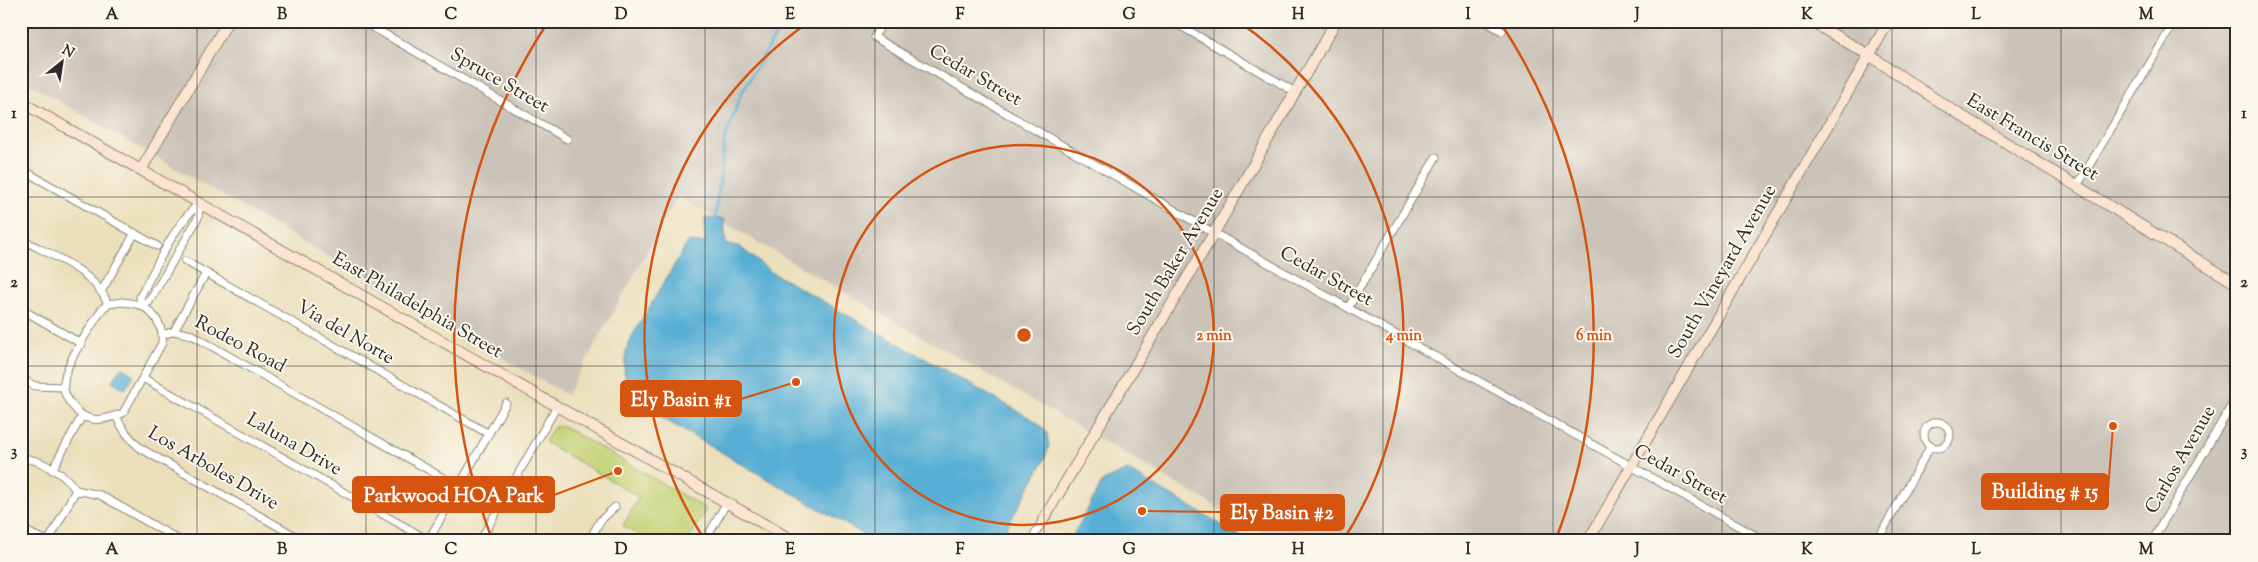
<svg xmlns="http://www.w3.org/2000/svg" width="2258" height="562" font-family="'Sorts Mill Goudy',serif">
  <rect width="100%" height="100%" fill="#fbf7ec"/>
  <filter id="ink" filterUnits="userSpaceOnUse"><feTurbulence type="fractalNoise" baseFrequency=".02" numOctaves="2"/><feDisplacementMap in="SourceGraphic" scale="10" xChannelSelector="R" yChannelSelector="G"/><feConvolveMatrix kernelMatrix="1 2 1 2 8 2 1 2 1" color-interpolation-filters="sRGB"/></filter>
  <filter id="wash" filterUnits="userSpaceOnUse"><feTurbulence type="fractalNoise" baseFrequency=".0096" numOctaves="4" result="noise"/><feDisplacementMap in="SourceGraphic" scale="20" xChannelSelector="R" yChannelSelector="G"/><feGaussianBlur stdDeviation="1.12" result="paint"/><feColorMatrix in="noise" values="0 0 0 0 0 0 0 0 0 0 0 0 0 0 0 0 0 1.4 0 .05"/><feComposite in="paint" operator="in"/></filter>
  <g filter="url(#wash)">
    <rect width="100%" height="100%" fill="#ebdfbb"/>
    <!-- industrial -->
    <path fill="#cbc2b8" d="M 21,21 L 2237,21 L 2237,541 L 1276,541 L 678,196 L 567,395 L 21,79 Z"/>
    <!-- green -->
    <path fill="#c2d173" stroke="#767e4f" d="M 563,426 L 706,509 L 688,541 L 649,541 L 623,526 L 639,497 L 545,442 L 554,427 Z"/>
    <!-- water -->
    <path fill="#57aed4" stroke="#416c80" d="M 705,218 L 724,219 L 726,245 L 739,246 L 771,272 L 1037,422 L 1047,433 L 1049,446 L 1044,461 L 999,541 L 875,541 L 643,407 L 629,393 L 624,371 L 626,351 L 634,333 L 688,242 L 705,243 Z
      M 121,367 L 134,375 L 125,389 L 112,381 Z
      M 1127,470 L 1250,541 L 1070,541 L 1103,481 Z"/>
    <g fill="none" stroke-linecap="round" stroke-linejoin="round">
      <!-- stream -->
      <path stroke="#57aed4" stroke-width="2.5" d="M 715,219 L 725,139 L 741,94 L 784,21
        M 1005,531 L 1021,541"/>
    </g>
  </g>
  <g filter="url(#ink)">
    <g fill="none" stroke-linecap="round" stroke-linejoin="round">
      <!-- street casing -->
      <g stroke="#8b8573" stroke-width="9">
        <path id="street" d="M 362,21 L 567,139
          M 883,21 L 874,37 L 1214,233 L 1765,541
          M 1172,21 L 1295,92
          M 1485,21 L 1502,31
          M 21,169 L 157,246
          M 2077,186 L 2175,21
          M 200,203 L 198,218 L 149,302 L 141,305 L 140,297 C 156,268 174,224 200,203 Z
          M 21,239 C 52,256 94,270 108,304
          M 185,261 L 489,434
          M 102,290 L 135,233
          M 122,302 C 128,303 137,303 142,306 C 155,313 164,328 162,343 L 123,413 C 107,419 91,425 77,411 C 71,404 65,398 64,388 C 61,367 91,328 102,309 L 108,304 Z
          M 1348,308 L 1436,157
          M 21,309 L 82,344
          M 174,331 L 206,273
          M 163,335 L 174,331 L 192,335 L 459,487
          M 143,378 L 428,540
          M 21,379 L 35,386 L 63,387
          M 116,416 C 122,429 129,438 140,448 L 304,541
          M1924 435a13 13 0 1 1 26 0a13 13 0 1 1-26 0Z
          M 21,458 C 41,459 65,474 76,490 L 100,495 L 181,541
          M 52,470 L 82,416
          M 21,528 L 35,536 L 49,541
          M 49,540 L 76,490
          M 428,541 L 506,403
          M 480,541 L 557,406
          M 589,541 L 600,521 L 615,507
          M 705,541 L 727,502
          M 1031,541 L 1043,520
          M 1877,541 L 1930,447
          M 2152,541 L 2237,396"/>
      </g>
      <!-- secondary casing -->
      <g stroke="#8b8573" stroke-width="12">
        <path id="secondary" d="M 1810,21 L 1869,55 L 1949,108 L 2237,284
          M 21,102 L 794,541
          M 141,170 L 228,21
          M 1043,520 L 1214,233 L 1336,21
          M 1588,541 L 1889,21"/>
      </g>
      <!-- street -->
      <use href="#street" stroke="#fff" stroke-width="7"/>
      <!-- secondary -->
      <use href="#secondary" stroke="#fde4d1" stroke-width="10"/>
    </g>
  </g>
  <!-- grid -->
  <path fill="none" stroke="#2b2b2b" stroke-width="1" stroke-opacity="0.55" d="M 197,21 L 197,541M 366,21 L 366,541M 536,21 L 536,541M 705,21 L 705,541M 875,21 L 875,541M 1044,21 L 1044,541M 1214,21 L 1214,541M 1383,21 L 1383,541M 1553,21 L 1553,541M 1722,21 L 1722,541M 1892,21 L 1892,541M 2061,21 L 2061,541M 21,197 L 2237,197M 21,366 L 2237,366"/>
  <!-- distance rings -->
  <g fill="none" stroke="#d5540f" stroke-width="2.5">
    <circle cx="1024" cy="335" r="190"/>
    <path d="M704 539A380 380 0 0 1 809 22M1239 22A380 380 0 0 1 1344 539"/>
    <path d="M492 539A570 570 0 0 1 546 25M1502 25A570 570 0 0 1 1556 539"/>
  </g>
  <g text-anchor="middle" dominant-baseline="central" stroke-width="4" stroke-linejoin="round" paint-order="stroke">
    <!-- street labels -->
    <g font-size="19" fill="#2b2b2b" stroke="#fbf7ec">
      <text transform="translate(975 76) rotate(30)">Cedar Street</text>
      <text transform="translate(499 81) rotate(30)">Spruce Street</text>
      <text transform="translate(2032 138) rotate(31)">East Francis Street</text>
      <text transform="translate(1176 262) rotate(-59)">South Baker Avenue</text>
      <text transform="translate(1723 272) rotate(-60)">South Vineyard Avenue</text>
      <text transform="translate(1326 277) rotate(29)">Cedar Street</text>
      <text transform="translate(417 306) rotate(30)">East Philadelphia Street</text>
      <text transform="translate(345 333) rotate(30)">Via del Norte</text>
      <text transform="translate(240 345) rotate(28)">Rodeo Road</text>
      <text transform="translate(294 445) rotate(30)">Laluna Drive</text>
      <text transform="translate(2181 460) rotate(-60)">Carlos Avenue</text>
      <text transform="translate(213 469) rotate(30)">Los Arboles Drive</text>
      <text transform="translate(1680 475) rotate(29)">Cedar Street</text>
    </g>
  </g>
  <circle cx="1024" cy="335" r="8" fill="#d5540f" stroke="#fbf7ec" stroke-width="2.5"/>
  <g font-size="15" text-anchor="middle" font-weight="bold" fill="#d5540f" stroke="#fbf7ec" stroke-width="4" stroke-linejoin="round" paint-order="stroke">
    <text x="1214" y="340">2 min</text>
    <text x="1404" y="340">4 min</text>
    <text x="1594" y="340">6 min</text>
  </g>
  <!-- callouts -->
  <path fill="none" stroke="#d5540f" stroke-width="2" d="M796 382L741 399M2113 426L2108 491M618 471L554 495M1142 511L1221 512"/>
  <g fill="#d5540f" stroke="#fbf7ec" stroke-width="2">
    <circle cx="796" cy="382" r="5"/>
    <circle cx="2113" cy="426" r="5"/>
    <circle cx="618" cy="471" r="5"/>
    <circle cx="1142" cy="511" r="5"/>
  </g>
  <g fill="#d5540f" stroke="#d5540f" stroke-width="2">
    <rect x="621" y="381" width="120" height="35" rx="5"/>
    <rect x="1982" y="474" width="126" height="35" rx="5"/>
    <rect x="353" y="477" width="201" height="35" rx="5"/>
    <rect x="1221" y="495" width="123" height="35" rx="5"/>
  </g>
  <g font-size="20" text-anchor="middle" font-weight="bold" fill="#fff">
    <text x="681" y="406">Ely Basin #1</text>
    <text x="2045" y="498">Building # 15</text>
    <text x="454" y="502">Parkwood HOA Park</text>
    <text x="1282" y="519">Ely Basin #2</text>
  </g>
  <!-- margin -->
  <rect width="2258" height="562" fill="none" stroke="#fbf7ec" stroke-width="55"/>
  <!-- north arrow -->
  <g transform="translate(62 62) rotate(30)" stroke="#fbf7ec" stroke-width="4" paint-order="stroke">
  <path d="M0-4L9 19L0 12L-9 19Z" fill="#2b2b2b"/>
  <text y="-8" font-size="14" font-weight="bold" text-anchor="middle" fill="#2b2b2b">N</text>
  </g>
  <rect x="28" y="28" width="2202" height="506" fill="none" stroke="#2b2b2b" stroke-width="2"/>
  <g font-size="16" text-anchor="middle" font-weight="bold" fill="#2b2b2b">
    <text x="112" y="19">A</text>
    <text x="282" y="19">B</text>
    <text x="451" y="19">C</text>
    <text x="621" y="19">D</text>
    <text x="790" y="19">E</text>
    <text x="960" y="19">F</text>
    <text x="1129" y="19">G</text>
    <text x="1298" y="19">H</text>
    <text x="1468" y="19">I</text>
    <text x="1637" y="19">J</text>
    <text x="1807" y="19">K</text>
    <text x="1976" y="19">L</text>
    <text x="2146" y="19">M</text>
    <text x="14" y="118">1</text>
    <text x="2244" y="118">1</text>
    <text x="14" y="287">2</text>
    <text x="2244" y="287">2</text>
    <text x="14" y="456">3</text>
    <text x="2244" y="456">3</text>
    <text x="112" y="554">A</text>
    <text x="282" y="554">B</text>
    <text x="451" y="554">C</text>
    <text x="621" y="554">D</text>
    <text x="790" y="554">E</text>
    <text x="960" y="554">F</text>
    <text x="1129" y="554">G</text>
    <text x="1298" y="554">H</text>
    <text x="1468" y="554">I</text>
    <text x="1637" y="554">J</text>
    <text x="1807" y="554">K</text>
    <text x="1976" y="554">L</text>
    <text x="2146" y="554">M</text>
  </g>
</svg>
